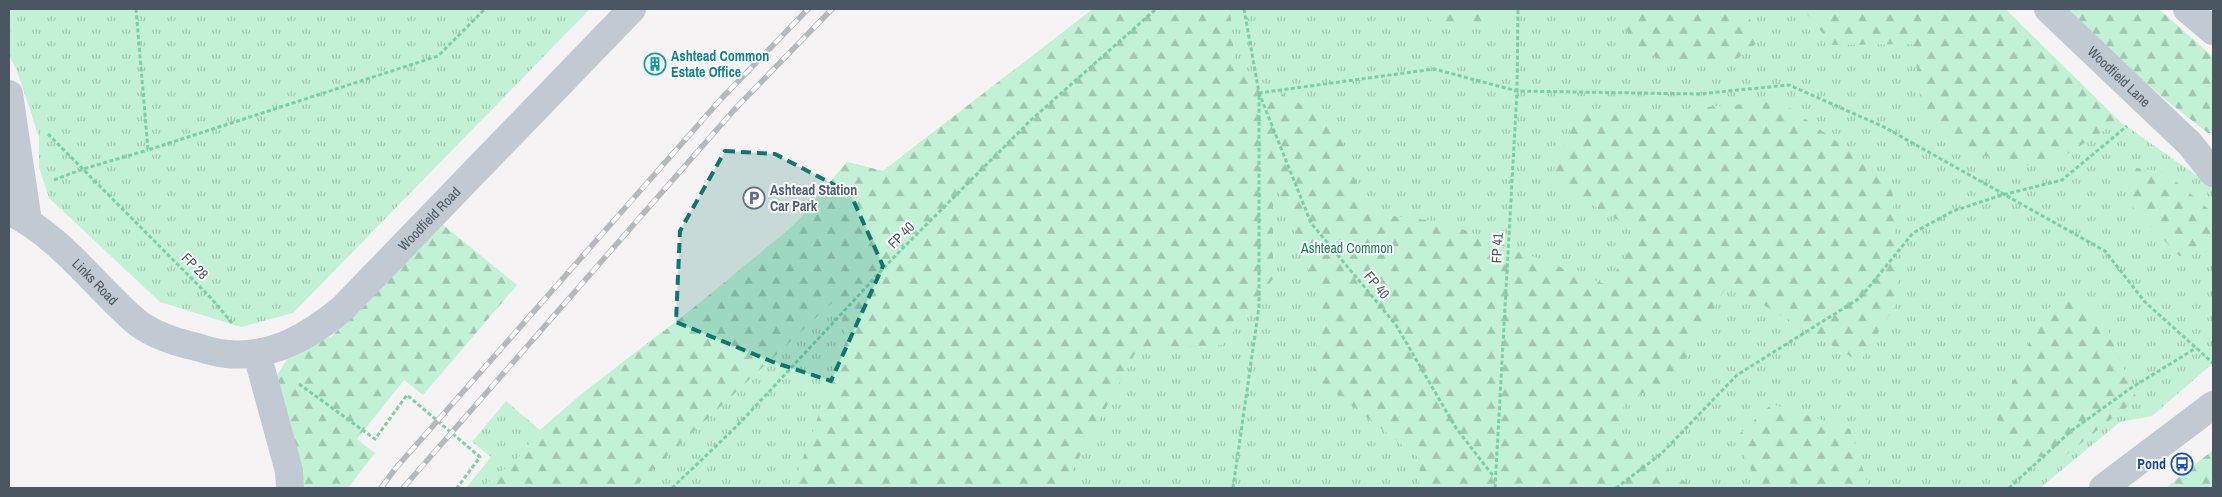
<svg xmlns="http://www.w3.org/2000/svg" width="2222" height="497" font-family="'Archivo Narrow',sans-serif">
  <defs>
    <pattern id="grass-tufts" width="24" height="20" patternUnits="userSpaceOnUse" patternTransform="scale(1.25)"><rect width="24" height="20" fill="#c3f1d5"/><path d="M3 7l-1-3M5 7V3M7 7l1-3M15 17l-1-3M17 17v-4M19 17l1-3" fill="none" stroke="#a0c6b0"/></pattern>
    <pattern id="forest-firs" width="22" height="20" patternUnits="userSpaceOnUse" patternTransform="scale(1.25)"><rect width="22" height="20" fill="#c3f1d5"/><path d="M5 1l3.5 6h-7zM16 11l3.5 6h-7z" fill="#a0c6b0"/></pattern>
  </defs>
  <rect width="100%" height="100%" fill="#f5f3f3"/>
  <!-- grass -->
  <path fill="url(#grass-tufts)" d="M 9,9 L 590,9 L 293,313 L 241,327 L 160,302 L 49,198 L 39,167 L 39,137 L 17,71 L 9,55 Z
    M 1093,9 L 2005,9 L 2119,121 L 2213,187 L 2213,363 L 2152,416 L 2120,422 L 2040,488 L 466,488 L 491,457 L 472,442 L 506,401 L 540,430 C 621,358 713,299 793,226 C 813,208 829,183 847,162 L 883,171 Z"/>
  <!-- forest -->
  <path fill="url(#forest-firs)" d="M 1093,9 L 1230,9 L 1235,67 L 1337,125 L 1367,213 L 1444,222 L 1607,285 L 1640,233 L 1550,180 L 1577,114 L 1647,112 L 1780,101 L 1892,181 L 1898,301 L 1860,362 L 1728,284 L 1673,380 L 1625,401 L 1617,438 L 1695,488 L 1527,488 L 1520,483 L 1517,488 L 1419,488 L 1420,459 L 1313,375 L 1321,297 L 1301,254 L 1284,198 L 1273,187 L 1273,279 L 1223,345 L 1138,348 L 1063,488 L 797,488 L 793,485 L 847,338 L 836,299 L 633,488 L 481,488 L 518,458 L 540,430 L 584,392 L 675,323 L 794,225 L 847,162 L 883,171 Z
    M 1416,9 L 1500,9 L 1500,26 L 1436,24 Z
    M 1621,9 L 1746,9 L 1758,42 L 1737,59 L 1678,66 L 1632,48 Z
    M 1803,9 L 2005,9 L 2119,121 L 2044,169 L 1966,152 L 1921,106 L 1914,44 L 1832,45 Z
    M 2062,9 L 2159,9 L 2213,57 L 2213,133 L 2208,133 L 2167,101 Z
    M 2136,168 L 2165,172 L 2213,213 L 2213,251 L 2179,256 L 2126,200 Z
    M 442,224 L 517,285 L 423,395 L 404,380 L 357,439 L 375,453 L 348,488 L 298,488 L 275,378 L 293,350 L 332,336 Z
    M 2068,296 L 2105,324 L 2137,399 L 2056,463 L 2022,450 L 1992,413 L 2023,366 L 2037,315 Z
    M 1772,404 L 1850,429 L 1869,488 L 1769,488 L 1755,479 L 1736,437 Z
    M 2213,450 L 2213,488 L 2166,488 Z"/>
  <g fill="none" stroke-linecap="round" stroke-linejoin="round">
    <!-- path -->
    <path stroke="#7ad0a6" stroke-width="3" stroke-dasharray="4 2.5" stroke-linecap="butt" d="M 136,9 L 148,150 L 438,56 L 485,9
      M 1244,9 L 1259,93 L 1311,223 L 1396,325 L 1456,428 L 1494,477
      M 48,134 L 211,298 L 232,323
      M 54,180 L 83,169 L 148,150
      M 299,384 L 375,439 L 407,395 L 480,457 L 457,488
      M 672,488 L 737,426 L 897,254 L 1031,120 L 1156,9
      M 1233,488 L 1259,307 L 1259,93 L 1434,69 L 1517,91 L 1698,94 L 1789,85 L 1884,127 L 2105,251 L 2145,302 L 2213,363
      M 1495,488 L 1517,91 L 1518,9
      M 1616,488 L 1661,454 L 1737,375 L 1860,298 L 1913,233 L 1953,211 L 2002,195 L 2062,180 L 2127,126
      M 2009,488 L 2071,431 L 2131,388 L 2196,348"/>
    <!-- minor -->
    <g stroke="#c1cad2" stroke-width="28">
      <path id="s1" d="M 2048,9 L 2190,144 L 2213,173"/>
      <path d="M 2187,9 L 2213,31"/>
      <path d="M 9,94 L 28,221"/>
      <path id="s2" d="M 9,211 C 59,236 91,281 132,318 C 149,334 174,342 197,347 C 206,350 217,353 227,354 C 272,358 310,336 343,308 L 632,9"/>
      <path d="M 257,354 L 289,471 L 290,488"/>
    </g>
    <!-- tertiary -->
    <path stroke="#c1cad2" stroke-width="28" d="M 2103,488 L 2213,405"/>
    <!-- rail casing -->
    <g stroke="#b5b8bd" stroke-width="5.5">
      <path id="rail" d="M 381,488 L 395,469 L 721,99 L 808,9
        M 403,488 L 734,110 L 832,9"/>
    </g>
    <!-- rail -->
    <use href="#rail" stroke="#fff" stroke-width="4" stroke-dasharray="11" stroke-linecap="butt"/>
  </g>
  <!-- marked area -->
  <path fill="#0f766e" fill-opacity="0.2" stroke="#0f766e" stroke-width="4" stroke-dasharray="10 6" stroke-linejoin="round" d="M 725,151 L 775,154 L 850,193 L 883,266 L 831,381 L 773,362 L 676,322 L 680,231 Z"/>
  <!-- icons -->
  <defs>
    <g id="building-ring" transform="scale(1.125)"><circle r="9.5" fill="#fff" stroke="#0f9aa8" stroke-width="1.5"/><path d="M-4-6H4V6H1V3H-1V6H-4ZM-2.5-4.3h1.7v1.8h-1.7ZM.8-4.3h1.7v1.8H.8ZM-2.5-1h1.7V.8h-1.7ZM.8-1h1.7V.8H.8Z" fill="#0f9aa8"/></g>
    <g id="parking-ring" transform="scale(1.125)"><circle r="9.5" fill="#fff" stroke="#5c6f8a" stroke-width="1.5"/><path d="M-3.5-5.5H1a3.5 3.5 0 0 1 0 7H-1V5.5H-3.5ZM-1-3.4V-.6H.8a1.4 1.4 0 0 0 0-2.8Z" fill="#5c6f8a"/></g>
    <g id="bus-ring" transform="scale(1.125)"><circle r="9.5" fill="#fff" stroke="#1a4fb4" stroke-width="1.5"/><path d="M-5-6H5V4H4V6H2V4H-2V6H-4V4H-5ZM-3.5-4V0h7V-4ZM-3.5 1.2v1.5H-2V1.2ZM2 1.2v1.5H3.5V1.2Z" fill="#1a4fb4"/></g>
  </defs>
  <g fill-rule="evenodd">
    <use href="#building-ring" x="655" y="64"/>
    <use href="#parking-ring" x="754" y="198"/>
    <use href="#bus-ring" x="2182" y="464"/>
  </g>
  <g text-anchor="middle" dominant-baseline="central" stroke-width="4" stroke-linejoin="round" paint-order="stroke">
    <!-- culture labels -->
    <g font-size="14" font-weight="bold" fill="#0d838f" stroke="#fff" text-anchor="start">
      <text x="671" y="56">Ashtead Common<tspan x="671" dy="16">Estate Office</tspan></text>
    </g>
    <!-- street labels -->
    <g font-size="14" fill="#4a5661" stroke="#fff">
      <text stroke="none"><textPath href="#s1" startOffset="98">Woodfield Lane</textPath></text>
      <text stroke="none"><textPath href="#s2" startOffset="519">Woodfield Road</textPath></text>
      <text transform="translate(901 235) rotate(-45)">FP 40</text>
      <text transform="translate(1497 248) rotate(-87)">FP 41</text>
      <text transform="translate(195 266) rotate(45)">FP 28</text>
      <text stroke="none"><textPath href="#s2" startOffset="112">Links Road</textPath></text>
      <text transform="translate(1377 285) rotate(51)">FP 40</text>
    </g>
    <!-- service labels -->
    <g font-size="14" font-weight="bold" fill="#4e5e75" stroke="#fff" text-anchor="start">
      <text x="770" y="190">Ashtead Station<tspan x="770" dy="16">Car Park</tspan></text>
    </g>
    <!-- park labels -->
    <g font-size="14" fill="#17864f" stroke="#fff">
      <text x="1347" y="248">Ashtead Common</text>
    </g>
    <!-- transit labels -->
    <g font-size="14" font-weight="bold" fill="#164399" stroke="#fff" text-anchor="end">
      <text x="2166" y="464">Pond</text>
    </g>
  </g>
  <!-- border -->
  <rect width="2222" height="497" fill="none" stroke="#4a5661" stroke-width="20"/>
</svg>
